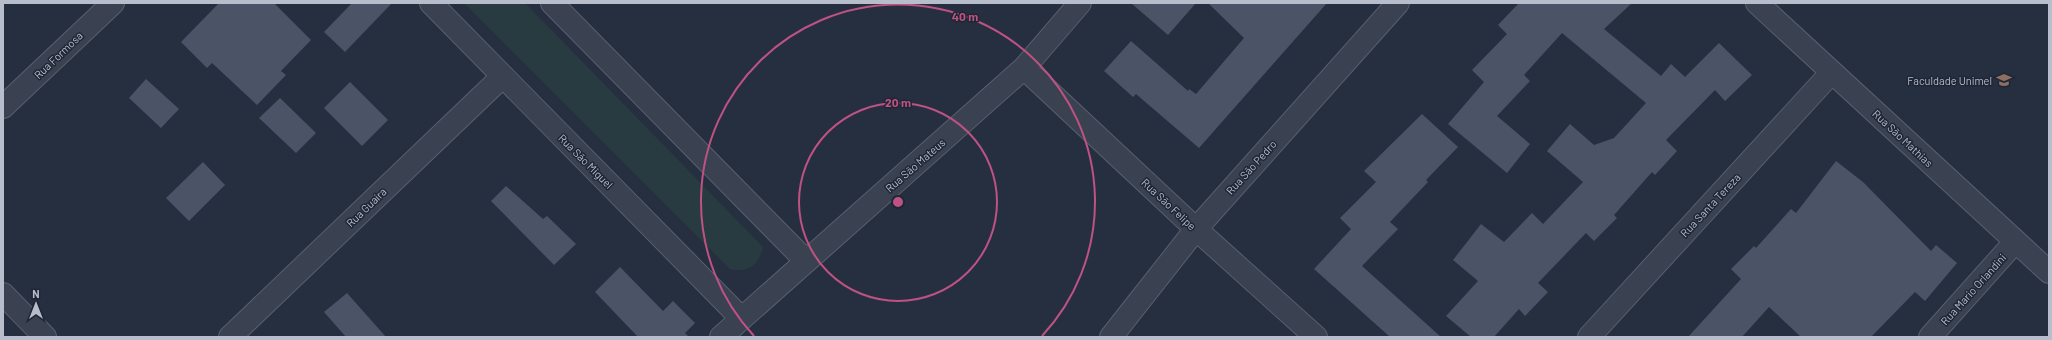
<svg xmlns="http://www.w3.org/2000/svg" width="2052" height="340" font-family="Barlow,sans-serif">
  <rect width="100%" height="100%" fill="#262f40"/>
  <!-- green -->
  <path fill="#283b41" d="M 464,3 L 525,3 L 763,247 C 759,265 748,273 730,269 Z"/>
  <!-- building -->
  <path fill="#4b5366" d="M 219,3 L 274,3 L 311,40 L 281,71 L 286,75 L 257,105 L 212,63 L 207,68 L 181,42 Z
    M 352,3 L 392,3 L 345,52 L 324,32 Z
    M 1131,3 L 1196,3 L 1168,35 Z
    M 1208,3 L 1327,3 L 1199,148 L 1136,94 L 1133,97 L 1104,71 L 1131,41 L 1188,91 L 1189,89 L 1196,94 L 1244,38 Z
    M 1519,3 L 1632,3 L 1604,29 L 1661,76 L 1671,64 L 1685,77 L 1719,43 L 1752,75 L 1725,101 L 1715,90 L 1666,140 L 1677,151 L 1655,175 L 1652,172 L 1614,215 L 1617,218 L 1594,241 L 1586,233 L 1538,283 L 1548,292 L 1525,316 L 1519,309 L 1494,337 L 1471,337 L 1446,316 L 1478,281 L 1453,260 L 1481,224 L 1504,242 L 1532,213 L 1543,224 L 1583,182 L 1547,151 L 1570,124 L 1594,145 L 1614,138 L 1646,103 L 1562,33 L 1524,75 L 1530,81 L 1497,116 L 1530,144 L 1507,173 L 1448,124 L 1484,82 L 1472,70 L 1507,34 L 1498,25 Z
    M 146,79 L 179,109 L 161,128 L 129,98 Z
    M 350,82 L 388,120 L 362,146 L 324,108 Z
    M 280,98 L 316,133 L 296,153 L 259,118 Z
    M 1422,114 L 1458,147 L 1426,180 L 1428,182 L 1390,222 L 1398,229 L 1362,266 L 1441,337 L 1390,337 L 1314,269 L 1351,229 L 1340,218 L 1376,182 L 1364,171 Z
    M 1836,161 L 1863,182 L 1931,251 L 1936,245 L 1957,263 L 1925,301 L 1915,292 L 1871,337 L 1801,337 L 1769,307 L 1742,337 L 1688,337 L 1741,279 L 1731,269 L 1754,246 L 1756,248 L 1791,209 L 1796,213 Z
    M 203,162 L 225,185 L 189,221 L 166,198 Z
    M 506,186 L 543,219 L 547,216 L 576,244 L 554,265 L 491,201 Z
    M 620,267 L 663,311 L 673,301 L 695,323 L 685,333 L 689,337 L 638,337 L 595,292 Z
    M 347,293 L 386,337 L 346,337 L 324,312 Z"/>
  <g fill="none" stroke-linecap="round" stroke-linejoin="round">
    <!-- minor casing -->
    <g stroke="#585f6d" stroke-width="24">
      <path id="minor" d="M 431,3 L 741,318
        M 552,3 L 806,261
        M 1757,3 L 2049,272
        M 1024,68 L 1196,229 L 1316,337
        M 3,107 L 113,3
        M 3,294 L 45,337
        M 230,337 L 503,76
        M 721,337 L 1024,68 L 1080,3
        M 1111,337 L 1196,229 L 1398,3
        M 1589,337 L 1832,72
        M 1930,337 L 2015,242"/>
    </g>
    <!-- minor -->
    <use href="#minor" stroke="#3a4150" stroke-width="22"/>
  </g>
  <!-- distance rings -->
  <g fill="none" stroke="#be5282" stroke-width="2">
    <circle cx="898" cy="202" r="99"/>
    <path d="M754 336A197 197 0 1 1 1042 336"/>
  </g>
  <!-- icons -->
  <defs>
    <g id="university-bare" transform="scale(1.2)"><path d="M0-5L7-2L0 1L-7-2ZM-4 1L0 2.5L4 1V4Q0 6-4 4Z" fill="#8d6e63" stroke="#1f2635" stroke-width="2.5" paint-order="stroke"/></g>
  </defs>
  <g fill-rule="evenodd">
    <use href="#university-bare" x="2004" y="80"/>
  </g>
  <g text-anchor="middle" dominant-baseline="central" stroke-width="3" stroke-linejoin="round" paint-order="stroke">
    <!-- street labels -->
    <g font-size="11" fill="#b7bdca" stroke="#1f2635">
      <text transform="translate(58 55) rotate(-44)">Rua Formosa</text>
      <text transform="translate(1903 138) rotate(43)">Rua São Mathias</text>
      <text transform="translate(586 161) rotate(45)">Rua São Miguel</text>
      <text transform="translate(915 165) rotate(-41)">Rua São Mateus</text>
      <text transform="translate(1251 167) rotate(-48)">Rua São Pedro</text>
      <text transform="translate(1169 204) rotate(43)">Rua São Felipe</text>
      <text transform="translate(1710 205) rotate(-47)">Rua Santa Tereza</text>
      <text transform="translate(366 207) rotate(-44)">Rua Guaíra</text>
      <text transform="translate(1973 289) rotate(-48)">Rua Mario Orlandini</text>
    </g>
    <!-- poi labels -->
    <g font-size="11" fill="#b7bdca" stroke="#1f2635" text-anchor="end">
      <text x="1992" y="80">Faculdade Unimel</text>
    </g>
  </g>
  <circle cx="898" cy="202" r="6" fill="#be5282" stroke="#1f2635" stroke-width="2"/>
  <g font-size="12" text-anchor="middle" font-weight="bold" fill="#be5282" stroke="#1f2635" stroke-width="3" stroke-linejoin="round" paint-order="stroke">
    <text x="965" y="21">40 m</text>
    <text x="898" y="107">20 m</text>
  </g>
  <!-- border -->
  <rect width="2052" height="340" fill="none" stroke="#b7bdca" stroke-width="8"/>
  <!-- north arrow -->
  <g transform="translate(36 304)" stroke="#1f2635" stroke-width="3" paint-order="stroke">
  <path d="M0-3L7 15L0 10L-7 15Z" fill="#b7bdca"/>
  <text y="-6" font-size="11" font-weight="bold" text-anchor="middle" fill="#b7bdca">N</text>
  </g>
</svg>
